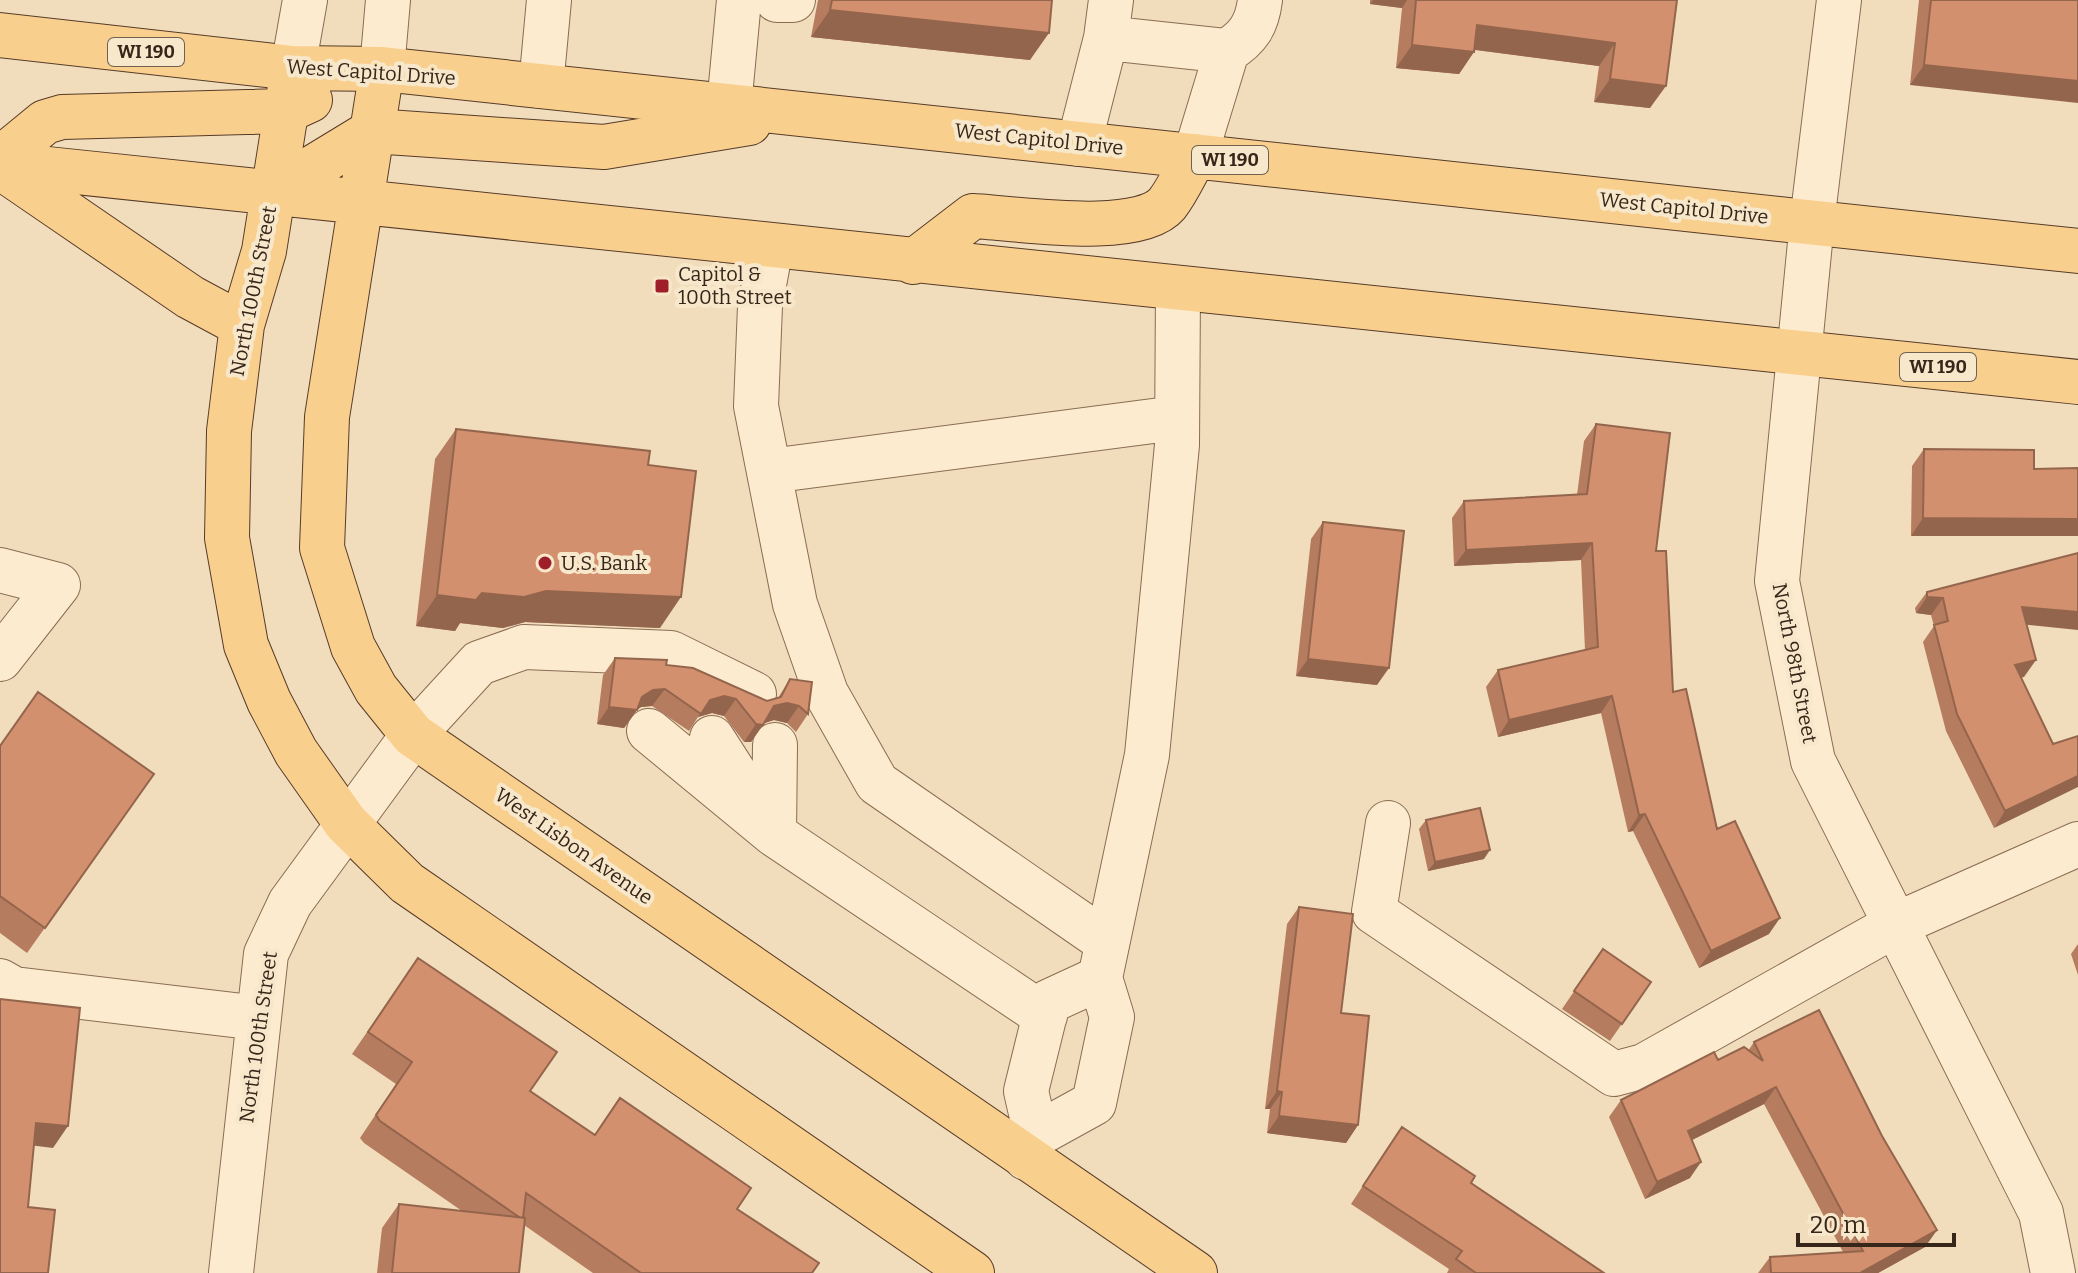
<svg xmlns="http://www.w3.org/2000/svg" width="2078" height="1273" font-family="Bitter,serif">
  <rect width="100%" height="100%" fill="#f1ddbb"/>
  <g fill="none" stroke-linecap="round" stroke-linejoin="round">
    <!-- minor casing -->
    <g stroke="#8a6c54" stroke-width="46">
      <path id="minor" d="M 777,0 L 793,0
        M 1839,0 L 1812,222 L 1777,581 L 1813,761 L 2041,1213 L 2053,1273
        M 1106,38 L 1227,51
        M 293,68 L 305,0
        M 382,69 L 388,0
        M 541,86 L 549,0
        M 729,106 L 739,0
        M 1079,144 L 1106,38 L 1111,0
        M 1195,156 L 1227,51 C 1248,38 1257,25 1260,0
        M 771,247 L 760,306 L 756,406 L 795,604 L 826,693 L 877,783 L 1107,942
        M 770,471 L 1176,418
        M 0,570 L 58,585 L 0,659
        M 649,731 L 774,834 L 1045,1016
        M 712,738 L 751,799
        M 1388,823 L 1374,912 L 1614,1074 L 1644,1066 L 1895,925 L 2078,844
        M 774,834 L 775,745
        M 0,981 L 14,989 L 258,1018
        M 1036,1135 L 1026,1091 L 1048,1002 L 1100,978
        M 1026,1158 L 1036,1135 L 1094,1103 L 1112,1017 L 1100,978 L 1147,755 L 1177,445 L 1178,289
        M 231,1273 L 266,954 L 290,903 L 413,735 L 479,663 L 524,647 L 671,653 L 754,694"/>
    </g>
    <!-- major casing -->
    <g stroke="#573b29" stroke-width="46">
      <path id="major" d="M 0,35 L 293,68 L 382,69 L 2078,251
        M 293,68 L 264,251 L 242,325 L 229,431 L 227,538 L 246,645 L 269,701 L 296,752 L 346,823 L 407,883 L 972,1273
        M 382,69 L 327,417 L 322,548 L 353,647 L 376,689 L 413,735 L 1195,1273
        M 0,159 L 45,122 L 62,117 L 286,111 L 310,100
        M 0,164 L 2078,382
        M 0,167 L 190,297 L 242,325
        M 271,193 L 373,131 L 604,147 L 749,123
        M 913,262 L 973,216 C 1016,218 1138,238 1167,204 C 1178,190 1186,171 1195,156"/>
    </g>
    <!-- minor -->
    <use href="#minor" stroke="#fcebcf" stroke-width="44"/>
    <!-- major -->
    <use href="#major" stroke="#f9cf8e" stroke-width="44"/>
  </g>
  <!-- wall -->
  <path fill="#b57c5f" d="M 818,0 L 1052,0 L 1030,60 L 811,37 Z
    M 1370,0 L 1677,0 L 1650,108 L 1594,102 L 1599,66 L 1475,50 L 1459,74 L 1396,68 L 1402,8 L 1370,4 Z
    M 1919,0 L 2078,0 L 1910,85 Z
    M 1596,424 L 1656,551 L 1673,692 L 1717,829 L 1769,934 L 1699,968 L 1633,831 L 1628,832 L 1601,713 L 1498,737 L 1486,687 L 1498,670 L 1585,650 L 1581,560 L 1454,566 L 1452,518 L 1464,501 L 1577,495 L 1584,441 Z
    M 456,429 L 648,465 L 660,628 L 525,622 L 503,628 L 460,623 L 455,631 L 416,626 L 435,459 Z
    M 1924,449 L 2034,469 L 1911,536 L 1912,466 Z
    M 1323,522 L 1377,685 L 1296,676 L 1311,539 Z
    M 1927,592 L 2027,625 L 2024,677 L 2021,677 L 2053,744 L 1994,828 L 1946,731 L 1923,642 L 1934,626 L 1931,615 L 1916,613 L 1915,608 Z
    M 615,658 L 666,665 L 767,701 L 778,698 L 790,679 L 808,714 L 796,732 L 787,723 L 774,720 L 764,723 L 751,742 L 744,742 L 724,716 L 712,713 L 698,717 L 689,731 L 652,706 L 641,707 L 637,710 L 624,728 L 597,724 L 603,675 Z
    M 0,746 L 154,774 L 27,953 L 0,933 Z
    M 1426,820 L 1484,859 L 1428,871 L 1419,829 Z
    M 1299,907 L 1341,1013 L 1358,1125 L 1346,1143 L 1267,1133 L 1270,1109 L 1265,1109 L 1287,924 Z
    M 2078,944 L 2078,975 L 2071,954 Z
    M 1603,949 L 1651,982 L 1610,1041 L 1562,1009 Z
    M 418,958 L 530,1091 L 595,1135 L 737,1209 L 812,1273 L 593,1273 L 524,1225 L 519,1273 L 377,1273 L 382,1228 L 399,1204 L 462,1211 L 364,1143 L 360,1138 L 396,1084 L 352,1054 Z
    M 1754,1042 L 1882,1136 L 1937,1230 L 1925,1247 L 1878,1273 L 1758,1273 L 1770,1257 L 1843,1252 L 1764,1104 L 1692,1140 L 1690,1178 L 1645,1199 L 1609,1117 L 1621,1100 L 1718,1060 L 1748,1051 Z
    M 1390,1144 L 1471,1183 L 1604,1273 L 1447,1273 L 1449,1269 L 1351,1204 Z"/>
  <!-- shaded-wall -->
  <path fill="#94654d" d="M 1373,0 L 1407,0 L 1402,8 L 1370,4 Z
    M 830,10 L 1049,33 L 1030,60 L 811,37 Z
    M 1477,25 L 1615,43 L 1599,66 L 1462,48 Z
    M 1412,45 L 1474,52 L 1459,74 L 1396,68 Z
    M 1924,65 L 2078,81 L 2078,103 L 1910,85 Z
    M 1610,79 L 1666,86 L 1650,108 L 1594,102 Z
    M 1923,518 L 2078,519 L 2078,536 L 1911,536 Z
    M 1592,543 L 1581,560 L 1454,566 L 1466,550 Z
    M 546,591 L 681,597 L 660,628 L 525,622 L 503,628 L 460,623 L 455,631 L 416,626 L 437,595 Z
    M 1927,597 L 1943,598 L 1931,615 L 1916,613 Z
    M 2022,607 L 2078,612 L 2078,630 L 2010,623 Z
    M 1308,659 L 1389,668 L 1377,685 L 1296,676 Z
    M 2036,660 L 2024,677 L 2003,682 L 2015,665 Z
    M 665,689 L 652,706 L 641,707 L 637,710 L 624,728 L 597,724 L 609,707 L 642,697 L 653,690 Z
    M 724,696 L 736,699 L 724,716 L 712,713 L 698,717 L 710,700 Z
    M 1612,696 L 1601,713 L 1498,737 L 1509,720 Z
    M 787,703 L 799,706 L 787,723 L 774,720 L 762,724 L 774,706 Z
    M 756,724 L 763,725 L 751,742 L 744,742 Z
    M 2078,776 L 2078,787 L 1994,828 L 2005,811 Z
    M 1645,814 L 1633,831 L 1628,832 L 1639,815 Z
    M 1490,850 L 1484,859 L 1428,871 L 1435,862 Z
    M 1780,918 L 1769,934 L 1699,968 L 1711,951 Z
    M 1776,1087 L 1764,1104 L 1676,1148 L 1688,1131 Z
    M 1277,1091 L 1282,1092 L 1270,1109 L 1265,1109 Z
    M 1279,1116 L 1358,1125 L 1346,1143 L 1267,1133 Z
    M 36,1123 L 68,1126 L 53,1148 L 21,1144 Z
    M 1701,1162 L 1690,1178 L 1645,1199 L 1657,1182 Z
    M 1937,1230 L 1925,1247 L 1878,1273 L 1860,1273 Z"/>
  <!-- building -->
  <path fill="#d3906e" stroke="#94654d" stroke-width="2" d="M 832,0 L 1052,0 L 1049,33 L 830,10 Z
    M 1416,0 L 1677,0 L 1666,86 L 1610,79 L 1615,43 L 1477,25 L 1474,52 L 1412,45 Z
    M 1931,0 L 2078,0 L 2078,81 L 1924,65 Z
    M 1596,424 L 1670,433 L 1656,551 L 1666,551 L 1673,692 L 1686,689 L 1717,829 L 1735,821 L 1780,918 L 1711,951 L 1645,814 L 1639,815 L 1612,696 L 1509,720 L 1498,670 L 1598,647 L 1592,543 L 1466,550 L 1464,501 L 1587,494 Z
    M 456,429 L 650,451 L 648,465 L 696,471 L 681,597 L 546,591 L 524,597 L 482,593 L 476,600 L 437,595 Z
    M 1924,449 L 2034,450 L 2034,469 L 2078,468 L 2078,519 L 1923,518 Z
    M 1323,522 L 1404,531 L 1389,668 L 1308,659 Z
    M 2078,553 L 2078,612 L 2022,607 L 2036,660 L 2015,665 L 2053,744 L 2078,736 L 2078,776 L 2005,811 L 1957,714 L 1934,625 L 1948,621 L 1943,598 L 1927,597 L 1927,592 Z
    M 615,658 L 667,660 L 666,665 L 693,668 L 767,701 L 781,697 L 790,679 L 812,682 L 808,714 L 799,706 L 787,703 L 774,706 L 763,725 L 756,724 L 736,699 L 724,696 L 710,700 L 701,714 L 665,689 L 653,690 L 642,697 L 637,710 L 609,707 Z
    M 38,692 L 154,774 L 45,928 L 0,896 L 0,746 Z
    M 1480,808 L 1490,850 L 1435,862 L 1426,820 Z
    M 1299,907 L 1353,914 L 1341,1013 L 1369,1016 L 1358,1125 L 1279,1116 L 1282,1092 L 1277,1091 Z
    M 1603,949 L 1651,982 L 1622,1024 L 1574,991 Z
    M 418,958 L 557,1052 L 530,1091 L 595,1135 L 620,1098 L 751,1188 L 737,1209 L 819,1263 L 812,1273 L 641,1273 L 526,1193 L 523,1218 L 519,1217 L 380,1121 L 376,1115 L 412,1062 L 368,1032 Z
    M 0,999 L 80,1008 L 68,1126 L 36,1123 L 28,1207 L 55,1210 L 48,1273 L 0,1273 Z
    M 1819,1010 L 1882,1136 L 1937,1230 L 1860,1273 L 1771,1273 L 1770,1257 L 1863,1251 L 1776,1087 L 1688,1131 L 1701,1162 L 1657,1182 L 1621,1100 L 1714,1052 L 1718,1060 L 1744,1047 L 1763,1061 L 1754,1042 Z
    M 1402,1127 L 1475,1176 L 1471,1183 L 1604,1273 L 1476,1273 L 1456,1259 L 1462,1251 L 1363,1186 Z
    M 399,1204 L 525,1218 L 519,1273 L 392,1273 Z"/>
  <!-- markers -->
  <g fill="#9e1f2a" stroke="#f8e8cb" stroke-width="3">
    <rect x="654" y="278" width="16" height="16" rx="4"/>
    <circle cx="545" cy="563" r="8"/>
  </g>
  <g text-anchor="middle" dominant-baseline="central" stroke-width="8" stroke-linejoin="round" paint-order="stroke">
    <!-- shield labels -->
    <g fill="#f8e8cb" stroke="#71604f" stroke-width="2">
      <rect x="108" y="38" width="76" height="28" rx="6"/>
      <rect x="1192" y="146" width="76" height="28" rx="6"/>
      <rect x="1900" y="353" width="76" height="28" rx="6"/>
    </g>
    <g font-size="18" font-weight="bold" fill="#37261a">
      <text x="146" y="52">WI 190</text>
      <text x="1230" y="160">WI 190</text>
      <text x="1938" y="367">WI 190</text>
    </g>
    <!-- street labels -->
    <g font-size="20" fill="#37261a" stroke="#f8e8cb">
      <text transform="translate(371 72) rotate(4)">West Capitol Drive</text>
      <text transform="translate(1039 139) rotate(6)">West Capitol Drive</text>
      <text transform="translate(1684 208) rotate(6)">West Capitol Drive</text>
      <text transform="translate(253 291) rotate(-79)">North 100th Street</text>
      <text transform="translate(1795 663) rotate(79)">North 98th Street</text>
      <text transform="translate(574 846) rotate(35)">West Lisbon Avenue</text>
      <text transform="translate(258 1037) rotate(-82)">North 100th Street</text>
    </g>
    <!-- poi labels -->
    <g font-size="20" fill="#37261a" stroke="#f8e8cb" text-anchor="start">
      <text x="678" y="274">Capitol &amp;<tspan x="678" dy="23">100th Street</tspan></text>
      <text x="561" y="563">U.S. Bank</text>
    </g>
  </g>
  <!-- scale -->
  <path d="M1798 1233v12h156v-12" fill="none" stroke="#37261a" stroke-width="4"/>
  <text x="1810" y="1233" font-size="24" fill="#37261a" stroke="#f8e8cb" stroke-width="6" paint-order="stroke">20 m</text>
</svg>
